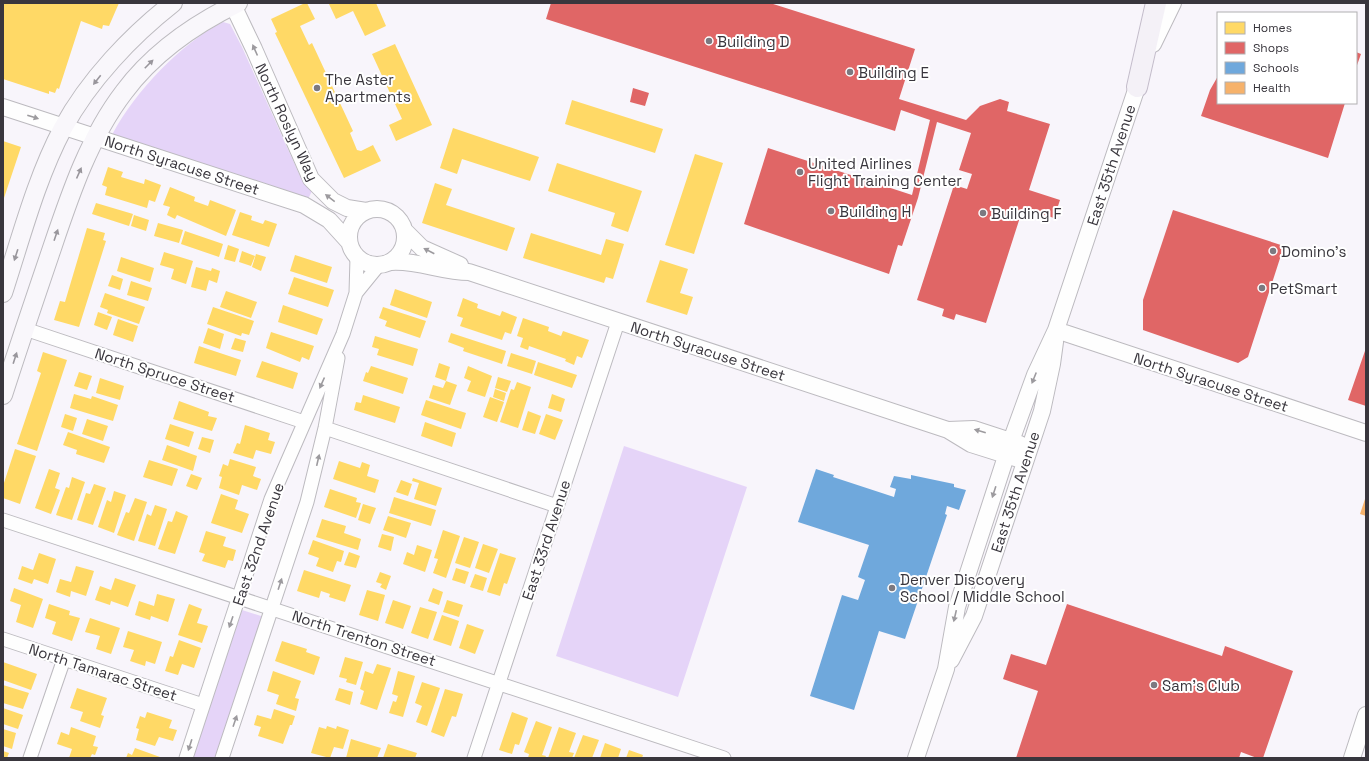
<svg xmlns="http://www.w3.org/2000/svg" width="1369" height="761" font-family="'Space Grotesk',sans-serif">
  <rect width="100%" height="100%" fill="#f8f5fb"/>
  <!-- green -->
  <path fill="#e5d4f8" d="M 223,22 L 230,24 L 242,47 L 300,176 L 312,191 L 308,199 L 114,136 L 113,133 C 136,91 180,44 223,22 Z
    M 624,446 L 747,487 L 678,697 L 556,656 Z
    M 242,610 L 261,616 L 262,618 L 216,758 L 193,758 Z"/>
  <!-- homes -->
  <path fill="#ffd966" d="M 3,3 L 119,3 L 109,26 L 103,25 L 102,29 L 81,21 L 59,89 L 57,88 L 55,93 L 49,91 L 49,94 L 3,79 Z
    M 305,3 L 307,3 L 315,19 L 300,26 L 309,45 L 312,43 L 353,131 L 350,133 L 357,150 L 361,151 L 373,145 L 381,161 L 344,178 L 275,33 L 277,32 L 271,19 Z
    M 330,3 L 376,3 L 386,26 L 365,36 L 353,11 L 336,19 L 329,4 Z
    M 395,44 L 432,125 L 396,141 L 389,125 L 402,119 L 372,54 Z
    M 572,100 L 663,129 L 655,153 L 565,124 Z
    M 453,128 L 539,157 L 530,181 L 462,159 L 457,174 L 440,168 Z
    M 3,141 L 21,147 L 3,201 Z
    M 695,154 L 723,163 L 694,254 L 665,245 Z
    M 557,163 L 642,191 L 628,232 L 611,226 L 615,213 L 548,191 Z
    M 108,167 L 123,172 L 121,177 L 144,184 L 145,179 L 161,185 L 155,202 L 149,200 L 147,208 L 105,195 L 107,187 L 102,185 Z
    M 435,183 L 452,189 L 446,205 L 515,228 L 507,251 L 422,223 Z
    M 170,187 L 195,197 L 194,201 L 208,206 L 210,200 L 236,210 L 226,236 L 177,215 L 175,219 L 167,215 L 170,207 L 163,205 Z
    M 96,203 L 133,214 L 129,226 L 92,214 Z
    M 240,212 L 252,216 L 251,220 L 263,224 L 265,220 L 277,224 L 269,247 L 232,235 Z
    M 134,215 L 149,220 L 146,231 L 131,226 Z
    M 158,223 L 183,230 L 179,243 L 154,236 Z
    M 87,228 L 105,233 L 103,240 L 106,241 L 79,327 L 54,320 L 60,301 L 65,302 Z
    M 185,231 L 223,244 L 219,257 L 181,244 Z
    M 531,233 L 601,255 L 606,239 L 624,244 L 613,279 L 606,277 L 604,283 L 523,258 Z
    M 228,245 L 239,249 L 235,262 L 224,259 Z
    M 242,251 L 255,256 L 251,266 L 239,262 Z
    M 164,252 L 193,261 L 186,284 L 171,279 L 174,269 L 160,265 Z
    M 256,254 L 266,257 L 261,271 L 252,267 Z
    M 295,255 L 332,267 L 327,283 L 290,271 Z
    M 121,257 L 154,268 L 150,282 L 117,271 Z
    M 660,260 L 688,269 L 680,293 L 693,297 L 687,315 L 646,302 Z
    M 196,267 L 211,271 L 212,268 L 220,271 L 217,283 L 209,280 L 206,291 L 191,287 Z
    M 112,275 L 123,279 L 120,290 L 108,286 Z
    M 294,277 L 334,290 L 328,307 L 288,294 Z
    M 131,281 L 152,288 L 148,301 L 127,295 Z
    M 395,289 L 432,302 L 427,318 L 390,305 Z
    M 226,291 L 257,302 L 251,318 L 220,307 Z
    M 105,293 L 145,307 L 139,324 L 107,313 L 108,310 L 100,307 Z
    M 463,298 L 478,304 L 477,308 L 500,316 L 502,311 L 517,317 L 511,334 L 505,332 L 502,340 L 460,326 L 463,318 L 457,316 Z
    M 283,305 L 323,319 L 317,335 L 278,322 Z
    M 213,307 L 254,321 L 249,335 L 242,333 L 241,336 L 207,324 Z
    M 383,307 L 426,321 L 420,338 L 385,326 L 387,321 L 379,318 Z
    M 98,312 L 112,317 L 107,330 L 94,325 Z
    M 523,318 L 549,327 L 548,331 L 561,336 L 563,331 L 589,340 L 582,358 L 577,356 L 574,365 L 565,361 L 566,359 L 529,346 L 528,350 L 520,347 L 523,338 L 517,336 Z
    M 118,319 L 138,326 L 133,342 L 113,335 Z
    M 208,328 L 224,334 L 220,349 L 203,343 Z
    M 271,332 L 314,346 L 309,360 L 302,357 L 300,362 L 266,348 Z
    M 451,333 L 506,351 L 502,364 L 463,351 L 464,348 L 448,342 Z
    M 375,336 L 418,349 L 413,366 L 377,355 L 379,349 L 372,347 Z
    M 235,338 L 246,341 L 243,352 L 231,349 Z
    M 199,346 L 241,360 L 236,376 L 194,363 Z
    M 43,352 L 67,360 L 37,451 L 17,444 L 41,373 L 37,371 Z
    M 511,353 L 536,361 L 532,374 L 507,366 Z
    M 262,361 L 298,373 L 293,389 L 256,377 Z
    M 538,362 L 577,375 L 572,388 L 534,375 Z
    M 439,363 L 450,367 L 446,381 L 435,377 Z
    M 371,366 L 408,378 L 403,394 L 363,381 L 366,372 L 368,373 Z
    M 468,366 L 492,376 L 485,397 L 467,391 L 471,381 L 464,378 Z
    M 79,372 L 92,376 L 87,390 L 74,386 Z
    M 498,377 L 511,381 L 507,392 L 495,388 Z
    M 100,378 L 124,386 L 120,400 L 96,393 Z
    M 446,381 L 457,385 L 450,405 L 429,398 L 433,385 L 443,388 Z
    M 517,382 L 531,387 L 518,428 L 500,422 L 511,389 L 514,390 Z
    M 495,389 L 506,393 L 504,401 L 493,397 Z
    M 74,394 L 91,399 L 92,396 L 118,405 L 113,421 L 70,408 Z
    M 552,394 L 565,399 L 561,412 L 548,408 Z
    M 363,395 L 400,407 L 395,423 L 354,410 L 356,402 L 361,403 Z
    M 490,397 L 504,402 L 497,422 L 483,417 Z
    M 426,400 L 466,413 L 461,429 L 421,415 Z
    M 179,401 L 209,412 L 208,416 L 217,418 L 212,431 L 173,419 Z
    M 528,411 L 541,416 L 535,434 L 522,430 Z
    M 65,414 L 77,418 L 73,431 L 61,427 Z
    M 546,414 L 563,420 L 555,440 L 539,434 Z
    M 87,419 L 108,426 L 103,441 L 82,434 Z
    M 425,422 L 456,433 L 452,447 L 421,436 Z
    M 170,424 L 194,432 L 189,447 L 165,439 Z
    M 245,425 L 270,433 L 268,440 L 275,442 L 271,454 L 256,450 L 253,459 L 233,453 L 237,443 L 240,444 Z
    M 68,432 L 110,447 L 104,463 L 76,454 L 77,450 L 63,445 Z
    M 202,437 L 214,440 L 210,453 L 198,449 Z
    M 167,445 L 197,456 L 193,471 L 162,460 Z
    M 15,449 L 36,456 L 20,504 L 3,498 L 3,486 Z
    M 230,459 L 256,467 L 253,476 L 261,479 L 257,490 L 242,485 L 239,495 L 219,488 L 222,477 L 219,476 L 223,464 L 228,466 Z
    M 149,460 L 178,469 L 172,486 L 143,477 Z
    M 339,461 L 360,468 L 362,462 L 370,465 L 367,476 L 379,480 L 375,493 L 333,479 Z
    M 49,469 L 60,473 L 55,488 L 60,490 L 51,514 L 35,508 Z
    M 191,474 L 202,478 L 197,490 L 186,486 Z
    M 72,477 L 85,482 L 72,520 L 56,515 L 66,487 L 69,488 Z
    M 413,478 L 442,488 L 436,506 L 414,499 L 419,483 L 412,481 Z
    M 401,480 L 412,484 L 408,496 L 396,492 Z
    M 94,484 L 106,488 L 93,525 L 77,520 L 86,493 L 90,494 Z
    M 330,489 L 357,498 L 356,502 L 361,503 L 356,518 L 324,507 Z
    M 114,491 L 126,495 L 114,533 L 98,527 L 107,500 L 111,502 Z
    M 221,494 L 238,500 L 235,509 L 249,514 L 242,533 L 211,523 Z
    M 394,497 L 436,510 L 431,526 L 389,513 Z
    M 135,498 L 147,502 L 134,541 L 117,535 L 126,512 L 129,513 Z
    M 363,504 L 376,508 L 370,524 L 358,520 Z
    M 155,505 L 167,509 L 155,546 L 138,541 L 147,514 L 151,516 Z
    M 176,511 L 188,516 L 175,554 L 158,549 L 168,521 L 172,522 Z
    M 388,516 L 411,523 L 406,538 L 383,530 Z
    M 322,519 L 346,526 L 344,533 L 361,539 L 358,550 L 316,537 Z
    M 443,530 L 460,536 L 446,578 L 433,573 L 438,559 L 434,558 Z
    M 206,531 L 226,537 L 223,546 L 236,550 L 233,561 L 228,560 L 225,568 L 202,561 L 205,554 L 199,552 Z
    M 382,534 L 394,537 L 391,551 L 378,547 Z
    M 464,537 L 479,542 L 470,568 L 455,563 Z
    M 313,540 L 344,551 L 341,562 L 337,561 L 333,572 L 316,566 L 319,558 L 308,554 Z
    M 483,544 L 498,549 L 489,573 L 475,568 Z
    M 417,545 L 432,550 L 425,572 L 403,564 L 407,552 L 414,555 Z
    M 349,552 L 360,556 L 356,568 L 344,565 Z
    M 39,553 L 56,559 L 48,584 L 34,579 L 32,584 L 18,579 L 22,566 L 33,570 Z
    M 500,553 L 516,558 L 507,584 L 504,583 L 500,596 L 487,592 Z
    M 76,566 L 94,571 L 86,596 L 71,591 L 70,597 L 56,592 L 60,579 L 71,582 Z
    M 456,568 L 469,572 L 465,584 L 452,580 Z
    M 304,570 L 351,585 L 345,602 L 329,597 L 330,594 L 321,591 L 319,598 L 297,591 Z
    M 380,572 L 391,576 L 386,590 L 380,587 L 382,584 L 376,582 Z
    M 475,574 L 487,578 L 483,591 L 470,587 Z
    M 115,578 L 136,585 L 128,607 L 111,601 L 110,605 L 95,600 L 100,586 L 111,590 Z
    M 14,588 L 43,599 L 33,628 L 16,622 L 21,605 L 10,601 Z
    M 433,588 L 443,592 L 439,605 L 428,601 Z
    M 367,590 L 385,595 L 378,621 L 359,615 Z
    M 157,594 L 175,599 L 168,622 L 151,616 L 150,620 L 135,615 L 139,601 L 154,606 Z
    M 393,600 L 411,606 L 403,629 L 385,623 Z
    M 447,600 L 463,605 L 459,617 L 443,612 Z
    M 49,604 L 70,611 L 69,615 L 80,618 L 72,641 L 52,634 L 56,622 L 45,618 Z
    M 189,604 L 202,609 L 197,623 L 208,626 L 202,643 L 178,635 Z
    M 420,607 L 437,612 L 428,639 L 411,633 Z
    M 442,615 L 459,621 L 451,646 L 433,640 Z
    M 90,618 L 120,628 L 111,654 L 96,649 L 100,636 L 85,632 Z
    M 467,624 L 484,630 L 475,654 L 459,648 Z
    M 128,631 L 162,642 L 155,664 L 146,661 L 145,666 L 130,661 L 134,650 L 123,647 Z
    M 179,640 L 201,648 L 194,668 L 182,664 L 178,675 L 165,671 L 170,656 L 173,657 Z
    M 282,641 L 307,649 L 306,652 L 320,657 L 314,675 L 275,661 Z
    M 345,657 L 363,662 L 356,685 L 346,682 L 347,679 L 339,677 Z
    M 3,662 L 37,674 L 31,690 L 3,680 Z
    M 377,664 L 391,668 L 377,710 L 360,704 L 364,691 L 360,689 L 365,671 L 373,674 Z
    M 273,671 L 301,681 L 295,698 L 299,699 L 296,711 L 276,704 L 279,695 L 267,691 Z
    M 398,671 L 415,676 L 403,717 L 389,713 L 393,701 L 396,702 L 398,696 L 392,694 Z
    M 422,682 L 440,688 L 427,726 L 416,722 L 422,706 L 415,703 Z
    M 3,685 L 29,693 L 23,709 L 3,703 Z
    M 77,688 L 107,698 L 101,715 L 104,716 L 100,728 L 80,721 L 83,712 L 70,708 Z
    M 339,688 L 353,692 L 350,705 L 335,700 Z
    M 445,689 L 463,694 L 456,717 L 452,716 L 444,737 L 431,732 Z
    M 3,708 L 23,715 L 18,729 L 3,724 Z
    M 274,709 L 295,716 L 292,725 L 290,725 L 283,744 L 258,736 L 261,727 L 254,725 L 257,715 L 271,719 Z
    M 147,712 L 172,720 L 169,728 L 177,730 L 173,741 L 159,737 L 155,746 L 136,740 L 139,729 L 136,728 L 140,716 L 145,718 Z
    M 512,712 L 528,718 L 519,745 L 515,744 L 512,754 L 499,750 Z
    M 536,721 L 552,727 L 542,755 L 546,756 L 545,758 L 528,758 L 529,754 L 524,752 Z
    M 327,726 L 336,729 L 337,726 L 349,730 L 343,749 L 334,747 L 330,758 L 311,753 L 319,727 L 326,729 Z
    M 71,727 L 96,736 L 93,746 L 98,747 L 95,755 L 92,754 L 90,758 L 69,758 L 72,749 L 57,744 L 61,732 L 69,735 Z
    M 559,727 L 576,733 L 569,752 L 574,753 L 572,758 L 548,758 Z
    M 3,729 L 16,733 L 12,749 L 3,746 Z
    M 583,735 L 599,740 L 592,758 L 574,758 Z
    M 351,739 L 381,748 L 377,758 L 346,758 Z
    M 605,743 L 621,749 L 618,758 L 600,758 Z
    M 388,744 L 417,753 L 415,758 L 383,758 Z
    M 135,748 L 160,757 L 160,758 L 126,758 L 128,753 L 132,755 Z
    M 629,750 L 643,755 L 642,758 L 626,758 Z
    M 3,751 L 9,753 L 7,758 L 3,758 Z"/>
  <!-- shops -->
  <path fill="#e06666" d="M 551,3 L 770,3 L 915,49 L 899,99 L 966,120 L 980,106 L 1000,99 L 1009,102 L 1007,111 L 1050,124 L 1029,190 L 1060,200 L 1054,218 L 1023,208 L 986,323 L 956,314 L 954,320 L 942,316 L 944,309 L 917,300 L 954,185 L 967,189 L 972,174 L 959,170 L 971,133 L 937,122 L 918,198 L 902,246 L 898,245 L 889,274 L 744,224 L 768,148 L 912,195 L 930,120 L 901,110 L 895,131 L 546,19 Z
    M 1356,52 L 1361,54 L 1356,68 Z
    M 1218,76 L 1218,103 L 1345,103 L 1328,158 L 1201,116 L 1210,90 Z
    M 633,88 L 649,93 L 645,106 L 630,102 Z
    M 1173,210 L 1284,246 L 1248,357 L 1238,363 L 1143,330 L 1143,300 Z
    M 1366,348 L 1366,406 L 1348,400 Z
    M 1067,604 L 1222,656 L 1225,646 L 1293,671 L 1263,758 L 1257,758 L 1241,752 L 1239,758 L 1016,758 L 1038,691 L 1003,679 L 1011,654 L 1046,665 Z"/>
  <!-- schools -->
  <path fill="#6fa8dc" d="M 816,469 L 834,475 L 833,477 L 894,497 L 896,489 L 890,487 L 894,476 L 911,479 L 911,475 L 954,484 L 954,487 L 966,490 L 959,510 L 947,506 L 945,514 L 947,515 L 905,639 L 879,631 L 854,710 L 810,696 L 842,595 L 858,600 L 865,580 L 858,577 L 869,545 L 798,522 Z"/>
  <!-- health -->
  <path fill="#f6b26b" d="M 1366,496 L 1366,516 L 1360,514 Z"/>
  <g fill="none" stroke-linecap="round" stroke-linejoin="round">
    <!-- minor casing -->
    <g stroke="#bcbabf" stroke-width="15">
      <path id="minor" d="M 356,293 L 378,266
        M 25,329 L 304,422
        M 325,428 L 557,506
        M 3,520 L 724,758
        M 3,639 L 203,705
        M 30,758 L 64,659
        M 186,758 L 271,499 L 343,334 L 356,293 L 357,258
        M 222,758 L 307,502 L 325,428 L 338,358
        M 474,758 L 618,322"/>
    </g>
    <!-- tertiary casing -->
    <g stroke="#bcbabf" stroke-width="18">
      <path id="tertiary" d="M 232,3 L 254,49 L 311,179 L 333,201 L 347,208 L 366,211
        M 1153,44 L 1173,3
        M 3,107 L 304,205 L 329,220 L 349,242
        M349 237a28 28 0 1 1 56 0a28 28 0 1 1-56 0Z
        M 404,230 L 422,248 L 460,265
        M 391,262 C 418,260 442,272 469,272 L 948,430 L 971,444 L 1025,461
        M 1056,330 L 1366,433
        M 948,430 L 974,429 L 1020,444
        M 951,660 L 974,616 L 1042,411 L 1052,364 L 1055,342
        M 916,758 L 946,669 L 957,607 L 1011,441 L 1035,375 L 1056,330 L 1141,75
        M 1352,758 L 1366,715"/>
    </g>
    <!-- secondary casing -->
    <g stroke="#bcbabf" stroke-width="20">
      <path id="secondary" d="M 3,293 C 21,238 36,179 63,128 C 89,80 131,36 173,3
        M 3,395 C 18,348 34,301 50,254 C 69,198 88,139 124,92 C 153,53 195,24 238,3"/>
    </g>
    <!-- primary casing -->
    <g stroke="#c4bdcb" stroke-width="22">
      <path id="primary" d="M 1137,87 L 1156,3"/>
    </g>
    <!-- minor -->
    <use href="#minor" stroke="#fefefe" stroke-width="13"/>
    <!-- tertiary -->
    <use href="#tertiary" stroke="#fefefe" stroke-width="16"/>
    <!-- secondary -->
    <use href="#secondary" stroke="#f9f7fb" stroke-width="18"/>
    <!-- primary -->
    <use href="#primary" stroke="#f4f1f7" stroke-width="20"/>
  </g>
  <!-- one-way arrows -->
  <defs><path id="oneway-solid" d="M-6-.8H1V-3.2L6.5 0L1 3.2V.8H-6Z"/></defs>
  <g fill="#9c9a9e">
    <use href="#oneway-solid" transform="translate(255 50) rotate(-114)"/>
    <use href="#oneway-solid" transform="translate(33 117) rotate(18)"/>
    <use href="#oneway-solid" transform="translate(330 198) rotate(-142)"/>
    <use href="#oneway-solid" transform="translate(429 251) rotate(-153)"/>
    <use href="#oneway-solid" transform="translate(1034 378) rotate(112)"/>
    <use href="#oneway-solid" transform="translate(322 383) rotate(114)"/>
    <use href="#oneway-solid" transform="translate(980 431) rotate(-164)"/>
    <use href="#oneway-solid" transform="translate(318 460) rotate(-77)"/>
    <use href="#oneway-solid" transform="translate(994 492) rotate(108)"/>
    <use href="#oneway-solid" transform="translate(280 584) rotate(-72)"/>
    <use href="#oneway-solid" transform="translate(955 616) rotate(103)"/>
    <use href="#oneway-solid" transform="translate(231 622) rotate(109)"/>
    <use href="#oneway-solid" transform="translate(235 721) rotate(-71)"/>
    <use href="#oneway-solid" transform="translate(190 745) rotate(108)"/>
  </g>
  <g fill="#99969c">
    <use href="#oneway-solid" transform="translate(149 64) rotate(-45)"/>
    <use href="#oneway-solid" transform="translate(97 80) rotate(128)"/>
    <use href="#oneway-solid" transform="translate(79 173) rotate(-66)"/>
    <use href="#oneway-solid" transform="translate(56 235) rotate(-71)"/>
    <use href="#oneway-solid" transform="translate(16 255) rotate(108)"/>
    <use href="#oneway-solid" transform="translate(15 358) rotate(-72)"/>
  </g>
  <!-- markers -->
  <g fill="#7c7980" stroke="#fff" stroke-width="1.5">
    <circle cx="709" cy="41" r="4"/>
    <circle cx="850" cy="72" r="4"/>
    <circle cx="317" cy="88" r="4"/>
    <circle cx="800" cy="172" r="4"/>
    <circle cx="831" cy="211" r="4"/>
    <circle cx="983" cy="213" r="4"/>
    <circle cx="1273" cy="251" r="4"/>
    <circle cx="1262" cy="288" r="4"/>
    <circle cx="892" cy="588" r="4"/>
    <circle cx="1154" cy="685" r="4"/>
  </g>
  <g text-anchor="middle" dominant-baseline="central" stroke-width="4" stroke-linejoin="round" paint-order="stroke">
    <!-- poi labels -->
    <g font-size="15" fill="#39363d" stroke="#fff" text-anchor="start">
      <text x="717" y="41">Building D</text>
      <text x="858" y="72">Building E</text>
      <text x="325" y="79">The Aster<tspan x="325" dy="17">Apartments</tspan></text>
      <text x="808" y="163">United Airlines<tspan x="808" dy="17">Flight Training Center</tspan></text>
      <text x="839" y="211">Building H</text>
      <text x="991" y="213">Building F</text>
      <text x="1281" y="251">Domino's</text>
      <text x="1270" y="288">PetSmart</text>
      <text x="900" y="579">Denver Discovery<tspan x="900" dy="17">School / Middle School</tspan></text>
      <text x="1162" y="685">Sam's Club</text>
    </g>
    <!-- street labels -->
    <g font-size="15" fill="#39363d" stroke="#fff">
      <text transform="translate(287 122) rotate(65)">North Roslyn Way</text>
      <text transform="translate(182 165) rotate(18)">North Syracuse Street</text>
      <text transform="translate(1111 165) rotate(-72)">East 35th Avenue</text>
      <text transform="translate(708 351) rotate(18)">North Syracuse Street</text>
      <text transform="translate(165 375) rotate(18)">North Spruce Street</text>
      <text transform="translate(1211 382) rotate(18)">North Syracuse Street</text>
      <text transform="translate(1015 492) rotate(-72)">East 35th Avenue</text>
      <text transform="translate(546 540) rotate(-72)">East 33rd Avenue</text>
      <text transform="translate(258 544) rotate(-71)">East 32nd Avenue</text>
      <text transform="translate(364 638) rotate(18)">North Trenton Street</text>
      <text transform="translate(103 672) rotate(18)">North Tamarac Street</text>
    </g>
  </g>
  <!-- border -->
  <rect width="1369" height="761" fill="none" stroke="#39363d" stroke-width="8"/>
  <!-- legend -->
  <rect x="1217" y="12" width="140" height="92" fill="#ffffff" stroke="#b0afb1"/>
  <rect x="1225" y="22" width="20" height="12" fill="#ffd966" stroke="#b0afb1"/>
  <text x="1253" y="32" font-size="12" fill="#39363d">Homes</text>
  <rect x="1225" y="42" width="20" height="12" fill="#e06666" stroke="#b0afb1"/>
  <text x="1253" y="52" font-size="12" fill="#39363d">Shops</text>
  <rect x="1225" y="62" width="20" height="12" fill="#6fa8dc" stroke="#b0afb1"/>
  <text x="1253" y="72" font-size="12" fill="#39363d">Schools</text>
  <rect x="1225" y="82" width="20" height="12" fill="#f6b26b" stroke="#b0afb1"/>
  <text x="1253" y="92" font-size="12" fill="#39363d">Health</text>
</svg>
